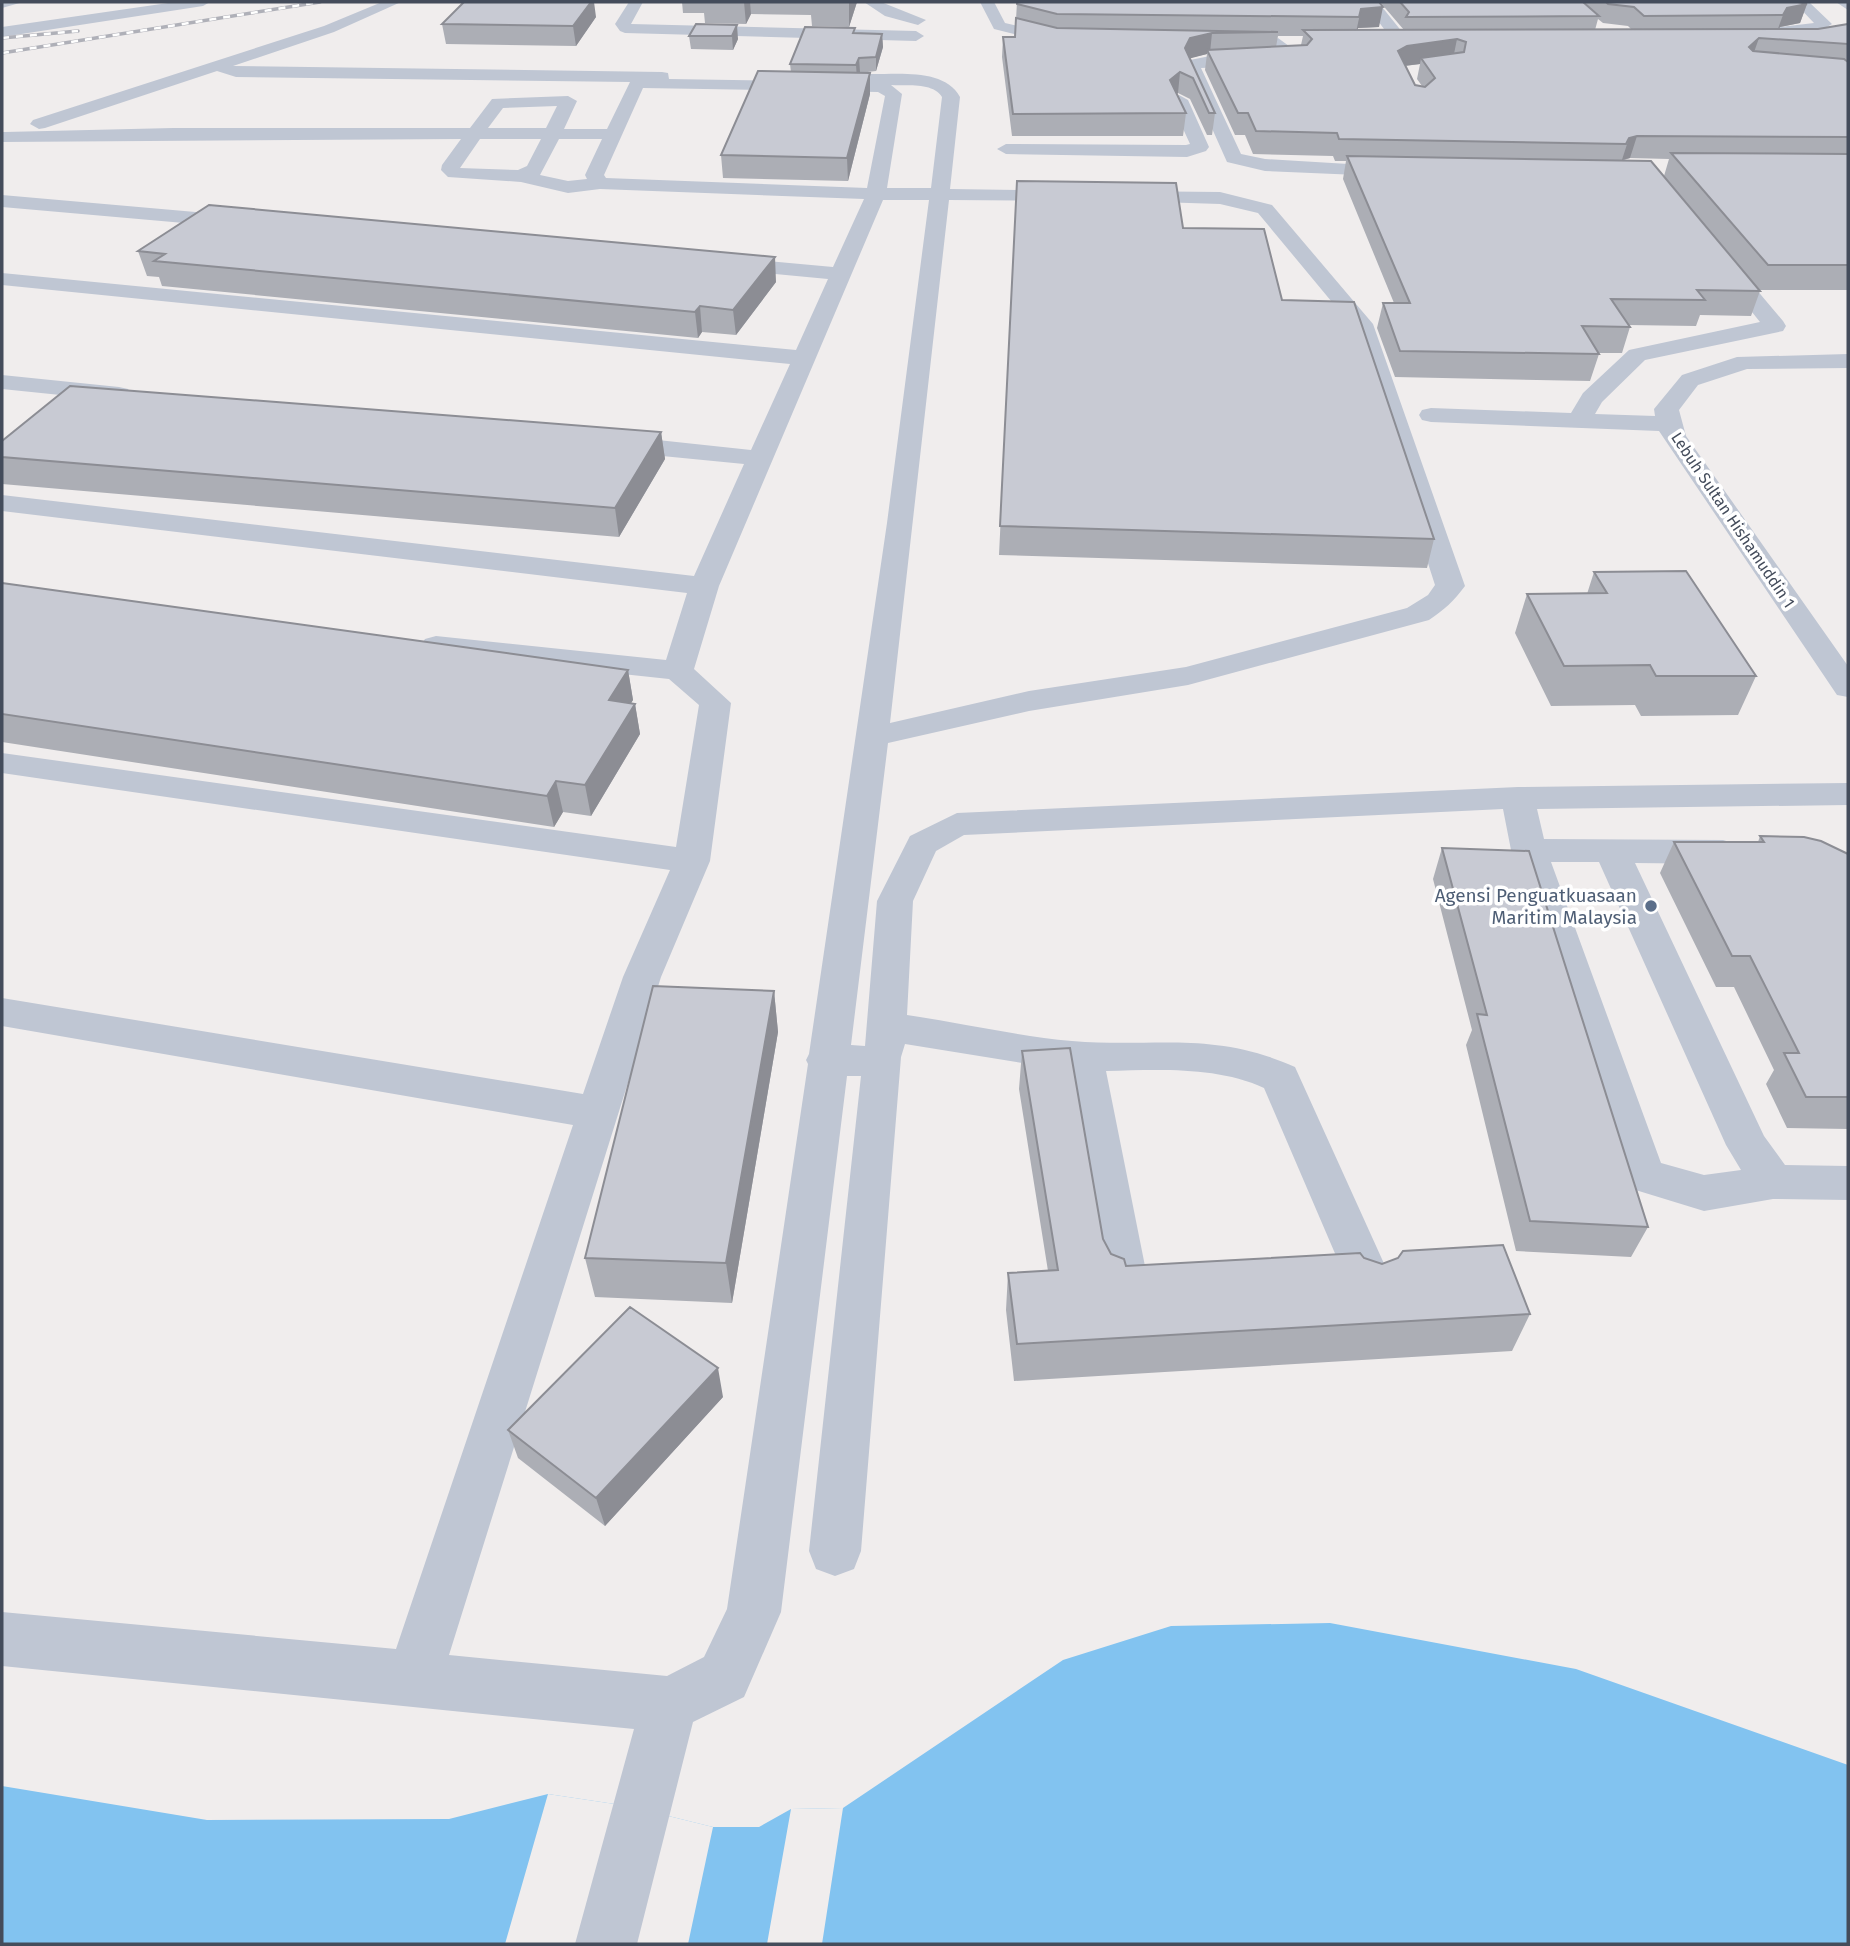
<svg xmlns="http://www.w3.org/2000/svg" width="1850" height="1946" font-family="'Fira Sans',sans-serif">
  <rect width="100%" height="100%" fill="#f0eded"/>
  <!-- water -->
  <path fill="#82c3f0" d="M 1330,1623 L 1576,1669 L 1848,1765 L 1848,1944 L 2,1944 L 2,1786 L 207,1820 L 449,1819 L 548,1794 L 628,1806 L 713,1827 L 759,1827 L 791,1809 L 843,1808 L 1063,1660 L 1171,1626 Z"/>
  <!-- pier -->
  <path fill="#f0eded" d="M 548,1794 L 628,1806 L 713,1827 L 688,1944 L 505,1944 Z
    M 843,1808 L 822,1944 L 767,1944 L 791,1809 Z"/>
  <g fill="none" stroke-linecap="round" stroke-linejoin="round">
    <!-- minor -->
    <path fill="#bfc6d3" fill-rule="evenodd" d="M 2,2 L 23,2 L 2,8 Z
      M 175,2 L 210,2 L 203,6 L 2,37 L 2,27 Z
      M 382,2 L 401,2 L 334,32 L 233,66 L 662,72 L 668,73 L 669,79 L 859,82 L 860,75 L 866,74 C 895,75 944,67 960,97 L 950,189 L 1074,191 L 1077,195 L 1067,201 L 949,200 L 890,723 L 1029,691 L 1186,667 L 1407,608 L 1428,595 L 1435,585 L 1351,325 L 1258,213 L 1220,204 L 1127,201 L 1117,195 L 1120,191 L 1220,192 L 1272,205 L 1373,324 L 1465,586 C 1454,601 1444,610 1429,620 L 1188,685 L 1029,711 L 888,743 L 851,1045 L 865,1046 L 877,901 L 910,836 L 957,813 L 1518,787 L 1848,783 L 1848,805 L 1537,809 L 1544,839 L 1723,840 L 1736,844 L 1741,852 L 1736,860 L 1723,864 L 1635,863 L 1764,1136 L 1785,1165 L 1848,1166 L 1848,1200 L 1773,1199 L 1704,1211 L 1629,1188 L 1511,850 L 1503,809 L 964,835 L 936,851 L 913,901 L 907,1015 C 962,1023 1017,1036 1072,1041 C 1155,1048 1212,1030 1295,1067 L 1391,1279 L 1384,1293 L 1368,1298 L 1352,1293 L 1264,1088 C 1216,1066 1158,1070 1106,1071 L 1147,1276 L 1140,1290 L 1124,1295 L 1108,1290 L 1101,1276 L 1068,1079 L 1060,1069 L 905,1044 L 901,1057 L 861,1551 L 854,1569 L 835,1576 L 816,1569 L 809,1551 L 861,1076 L 847,1076 L 781,1612 L 744,1697 L 693,1722 L 637,1944 L 575,1944 L 634,1729 L 2,1666 L 2,1612 L 396,1649 L 573,1125 L 2,1026 L 2,998 L 583,1094 L 623,977 L 670,870 L 2,773 L 2,753 L 676,847 L 699,705 L 669,679 L 436,654 L 425,651 L 421,645 L 425,639 L 436,636 L 666,660 L 687,593 L 2,511 L 2,495 L 694,576 L 744,464 L 611,451 L 602,448 L 598,443 L 602,438 L 611,435 L 751,450 L 790,364 L 2,285 L 2,273 L 796,350 L 828,279 L 723,269 L 712,263 L 723,257 L 833,267 L 864,199 L 600,189 L 568,193 L 521,182 L 448,177 L 441,170 L 442,165 L 461,139 L 2,142 L 2,132 L 5,132 L 173,128 L 470,128 L 492,99 L 568,96 L 577,101 L 564,129 L 607,129 L 630,82 L 236,77 L 217,71 L 45,128 L 39,129 L 30,124 L 33,120 L 324,26 ZM 891,85 C 907,86 933,82 942,97 L 931,188 L 887,188 L 902,94 ZM 643,88 L 878,92 L 885,96 L 867,188 L 606,178 L 604,175 ZM 557,106 L 546,128 L 488,128 L 503,108 ZM 480,139 L 541,139 L 527,166 L 518,170 L 460,168 ZM 559,139 L 602,139 L 585,175 L 587,179 L 568,181 L 540,175 ZM 883,200 L 929,200 L 887,523 L 809,1054 L 806,1060 L 808,1064 L 727,1609 L 704,1657 L 667,1676 L 449,1655 L 661,977 L 710,861 L 731,703 L 694,669 L 719,586 ZM 1551,862 L 1599,862 L 1726,1145 L 1741,1170 L 1704,1175 L 1661,1163 Z
      M 629,2 L 643,2 L 631,24 L 916,31 L 924,36 L 916,41 L 625,33 L 620,31 L 615,24 Z
      M 864,2 L 881,2 L 926,20 L 918,25 L 885,16 Z
      M 980,2 L 994,2 L 1005,23 L 1072,39 L 1074,42 L 1066,47 L 994,29 Z
      M 1364,2 L 1378,2 L 1403,33 L 1400,36 L 1340,37 L 1337,34 L 1345,29 L 1384,29 Z
      M 1794,2 L 1809,2 L 1832,24 L 1814,35 L 1757,37 L 1754,34 L 1762,29 L 1814,23 Z
      M 1836,2 L 1848,2 L 1848,10 Z
      M 1278,38 L 1304,57 L 1304,63 L 1201,68 L 1241,154 L 1265,159 L 1398,167 L 1407,173 L 1405,177 L 1265,171 L 1227,162 L 1185,68 L 1190,60 L 1210,56 L 1283,55 L 1270,43 Z
      M 1179,95 L 1188,100 L 1209,147 L 1206,151 L 1187,157 L 1006,154 L 997,149 L 1006,144 L 1186,145 L 1190,144 L 1170,100 Z
      M 2,195 L 241,216 L 251,222 L 241,228 L 2,207 Z
      M 1722,255 L 1729,257 L 1783,321 L 1786,326 L 1783,331 L 1645,360 L 1602,402 L 1595,414 L 1655,416 L 1654,409 L 1682,375 L 1737,357 L 1848,354 L 1848,368 L 1747,369 L 1698,385 L 1679,410 L 1686,436 L 1848,666 L 1848,697 L 1837,695 L 1659,431 L 1431,422 L 1422,420 L 1419,415 L 1422,410 L 1431,408 L 1571,413 L 1583,393 L 1629,350 L 1760,322 L 1711,261 Z
      M 2,375 L 119,387 L 128,389 L 131,394 L 128,399 L 119,401 L 2,389 Z"/>
    <!-- rail casing -->
    <g stroke="#afb0b8" stroke-width="3.5">
      <path id="rail" d="M 2,38 L 78,31
        M 2,53 L 320,2"/>
    </g>
    <!-- rail -->
    <use href="#rail" stroke="#fff" stroke-width="2.5" stroke-dasharray="7" stroke-linecap="butt"/>
  </g>
  <!-- wall -->
  <path fill="#acaeb5" fill-rule="evenodd" d="M 682,2 L 857,2 L 849,27 L 812,26 L 811,15 L 751,14 L 746,24 L 705,23 L 704,13 L 683,13 Z
    M 1017,2 L 1379,2 L 1379,27 L 1358,28 L 1357,30 L 1404,30 L 1380,2 L 1798,2 L 1807,4 L 1800,23 L 1780,27 L 1779,30 L 1818,29 L 1848,24 L 1848,290 L 1759,290 L 1760,291 L 1751,316 L 1700,315 L 1696,326 L 1628,325 L 1630,327 L 1622,353 L 1598,353 L 1599,354 L 1590,381 L 1395,377 L 1377,328 L 1383,303 L 1394,303 L 1343,179 L 1346,161 L 1335,161 L 1333,156 L 1253,154 L 1245,135 L 1235,135 L 1205,70 L 1207,54 L 1189,58 L 1215,113 L 1212,135 L 1207,135 L 1190,99 L 1178,93 L 1176,94 L 1186,113 L 1183,136 L 1012,136 L 1002,57 L 1003,37 L 1015,37 ZM 1598,19 L 1603,23 L 1628,26 L 1632,30 L 1595,30 ZM 1278,36 L 1303,36 L 1301,45 L 1276,47 ZM 1420,64 L 1417,79 L 1422,86 L 1415,85 L 1405,66 ZM 1630,158 L 1669,159 L 1664,176 L 1624,160 Z
    M 596,17 L 576,46 L 446,44 L 442,24 Z
    M 696,24 L 738,39 L 733,50 L 691,49 L 689,36 Z
    M 855,33 L 882,34 L 883,47 L 876,71 L 859,73 L 870,94 L 848,181 L 723,178 L 721,155 L 791,72 L 790,64 Z
    M 1017,181 L 1183,228 L 1282,300 L 1434,539 L 1427,568 L 999,555 Z
    M 138,251 L 776,282 L 736,335 L 702,332 L 698,338 L 162,286 L 159,277 L 147,276 Z
    M 661,432 L 665,459 L 619,537 L 2,484 L 2,441 Z
    M 1594,572 L 1756,676 L 1738,715 L 1641,716 L 1635,705 L 1551,706 L 1515,633 L 1527,594 L 1587,594 Z
    M 2,583 L 628,670 L 633,700 L 631,703 L 635,704 L 640,734 L 591,816 L 563,812 L 554,827 L 2,742 Z
    M 1760,836 L 1848,854 L 1848,1129 L 1787,1128 L 1766,1084 L 1774,1070 L 1734,987 L 1716,987 L 1660,873 L 1674,842 L 1758,842 Z
    M 1442,848 L 1648,1227 L 1631,1257 L 1516,1251 L 1466,1045 L 1472,1030 L 1433,879 Z
    M 774,991 L 778,1032 L 732,1303 L 595,1297 L 585,1258 Z
    M 1022,1051 L 1103,1239 L 1111,1254 L 1126,1266 L 1364,1258 L 1530,1314 L 1512,1351 L 1014,1381 L 1006,1310 L 1008,1273 L 1048,1271 L 1019,1089 Z
    M 723,1397 L 605,1526 L 518,1458 L 508,1430 Z"/>
  <!-- shaded-wall -->
  <path fill="#8c8d94" d="M 591,2 L 594,2 L 596,17 L 576,46 L 573,26 Z
    M 744,2 L 750,2 L 751,14 L 746,24 Z
    M 849,2 L 857,2 L 849,27 Z
    M 1807,4 L 1800,23 L 1780,27 L 1776,34 L 1783,15 L 1787,8 Z
    M 1383,7 L 1379,27 L 1358,28 L 1355,37 L 1361,9 Z
    M 737,25 L 738,39 L 733,50 L 732,36 Z
    M 1212,33 L 1210,53 L 1207,50 L 1207,54 L 1188,59 L 1185,48 L 1190,38 Z
    M 882,34 L 883,47 L 876,71 L 876,57 Z
    M 1759,38 L 1752,58 L 1749,47 Z
    M 1457,39 L 1453,59 L 1421,58 L 1420,64 L 1403,66 L 1398,51 L 1407,46 Z
    M 859,58 L 860,72 L 857,79 L 856,65 Z
    M 1180,72 L 1178,93 L 1168,101 L 1170,80 Z
    M 870,73 L 870,94 L 848,181 L 847,158 Z
    M 1637,136 L 1630,158 L 1622,160 L 1620,166 L 1629,138 Z
    M 775,257 L 776,282 L 736,335 L 733,310 Z
    M 700,306 L 702,332 L 698,338 L 695,312 Z
    M 661,432 L 665,459 L 619,537 L 615,508 Z
    M 628,670 L 633,700 L 614,730 L 609,700 Z
    M 635,704 L 640,734 L 591,816 L 585,785 Z
    M 556,781 L 563,812 L 554,827 L 547,796 Z
    M 774,991 L 778,1032 L 732,1303 L 726,1263 Z
    M 718,1368 L 723,1397 L 605,1526 L 596,1498 Z"/>
  <!-- building -->
  <path fill="#c8cad3" stroke="#8c8d94" stroke-width="2" fill-rule="evenodd" d="M 464,2 L 591,2 L 573,26 L 442,24 Z
    M 1017,2 L 1379,2 L 1383,7 L 1361,9 L 1359,17 L 1057,14 L 1017,4 Z
    M 1400,2 L 1583,2 L 1599,16 L 1406,17 L 1409,12 Z
    M 1606,2 L 1798,2 L 1807,4 L 1787,8 L 1783,15 L 1644,16 L 1634,7 L 1608,4 Z
    M 1016,18 L 1057,28 L 1278,32 L 1212,33 L 1190,38 L 1185,48 L 1215,113 L 1209,113 L 1193,78 L 1180,72 L 1170,80 L 1186,113 L 1013,114 L 1003,37 L 1015,37 Z
    M 696,24 L 737,25 L 732,36 L 689,36 Z
    M 1848,24 L 1848,44 L 1759,38 L 1749,47 L 1753,51 L 1844,59 L 1848,62 L 1848,137 L 1637,136 L 1629,138 L 1626,144 L 1339,139 L 1337,133 L 1256,131 L 1248,113 L 1238,113 L 1207,50 L 1307,45 L 1312,39 L 1303,30 L 1818,29 ZM 1457,39 L 1466,42 L 1464,52 L 1421,58 L 1435,78 L 1425,87 L 1415,85 L 1398,51 L 1407,46 Z
    M 805,27 L 855,28 L 853,33 L 882,34 L 876,57 L 859,58 L 856,65 L 790,64 Z
    M 758,71 L 870,73 L 847,158 L 721,155 Z
    M 1671,153 L 1848,154 L 1848,265 L 1768,265 Z
    M 1347,156 L 1651,161 L 1760,291 L 1697,290 L 1705,300 L 1611,299 L 1630,327 L 1582,326 L 1599,354 L 1400,351 L 1383,303 L 1410,303 Z
    M 1017,181 L 1176,183 L 1183,228 L 1264,229 L 1282,300 L 1354,302 L 1434,539 L 1000,526 Z
    M 209,205 L 775,257 L 733,310 L 700,306 L 695,312 L 154,261 L 165,254 L 138,251 Z
    M 70,386 L 661,432 L 615,508 L 2,457 L 2,441 Z
    M 1686,571 L 1756,676 L 1656,676 L 1650,665 L 1564,666 L 1527,594 L 1607,593 L 1594,572 Z
    M 2,583 L 628,670 L 609,700 L 635,704 L 585,785 L 556,781 L 547,796 L 2,714 Z
    M 1760,836 L 1804,837 L 1821,841 L 1848,854 L 1848,1097 L 1806,1097 L 1784,1053 L 1799,1053 L 1750,956 L 1732,956 L 1674,842 L 1764,842 Z
    M 1442,848 L 1529,851 L 1648,1227 L 1530,1221 L 1477,1014 L 1487,1015 Z
    M 653,986 L 774,991 L 726,1263 L 585,1258 Z
    M 1070,1048 L 1103,1239 L 1111,1254 L 1124,1259 L 1126,1266 L 1360,1253 L 1364,1258 L 1382,1264 L 1398,1258 L 1403,1251 L 1503,1245 L 1530,1314 L 1017,1344 L 1008,1273 L 1058,1270 L 1022,1051 Z
    M 630,1307 L 718,1368 L 596,1498 L 508,1430 Z"/>
  <!-- markers -->
  <circle fill="#5c6f8a" stroke="#fff" stroke-width="2.5" cx="1651" cy="906" r="7"/>
  <g text-anchor="middle" dominant-baseline="central" stroke-width="7" stroke-linejoin="round" paint-order="stroke">
    <!-- far-street labels -->
    <g font-size="16" fill="#444c5b" stroke="#fff">
      <text transform="translate(1733 520) rotate(56)">Lebuh Sultan Hishamuddin 1</text>
    </g>
    <!-- service labels -->
    <g font-size="19" fill="#4e5e75" stroke="#fff" text-anchor="end">
      <text x="1637" y="895">Agensi Penguatkuasaan<tspan x="1637" dy="22">Maritim Malaysia</tspan></text>
    </g>
  </g>
  <!-- border -->
  <rect width="1850" height="1946" fill="none" stroke="#444c5b" stroke-width="7"/>
</svg>
